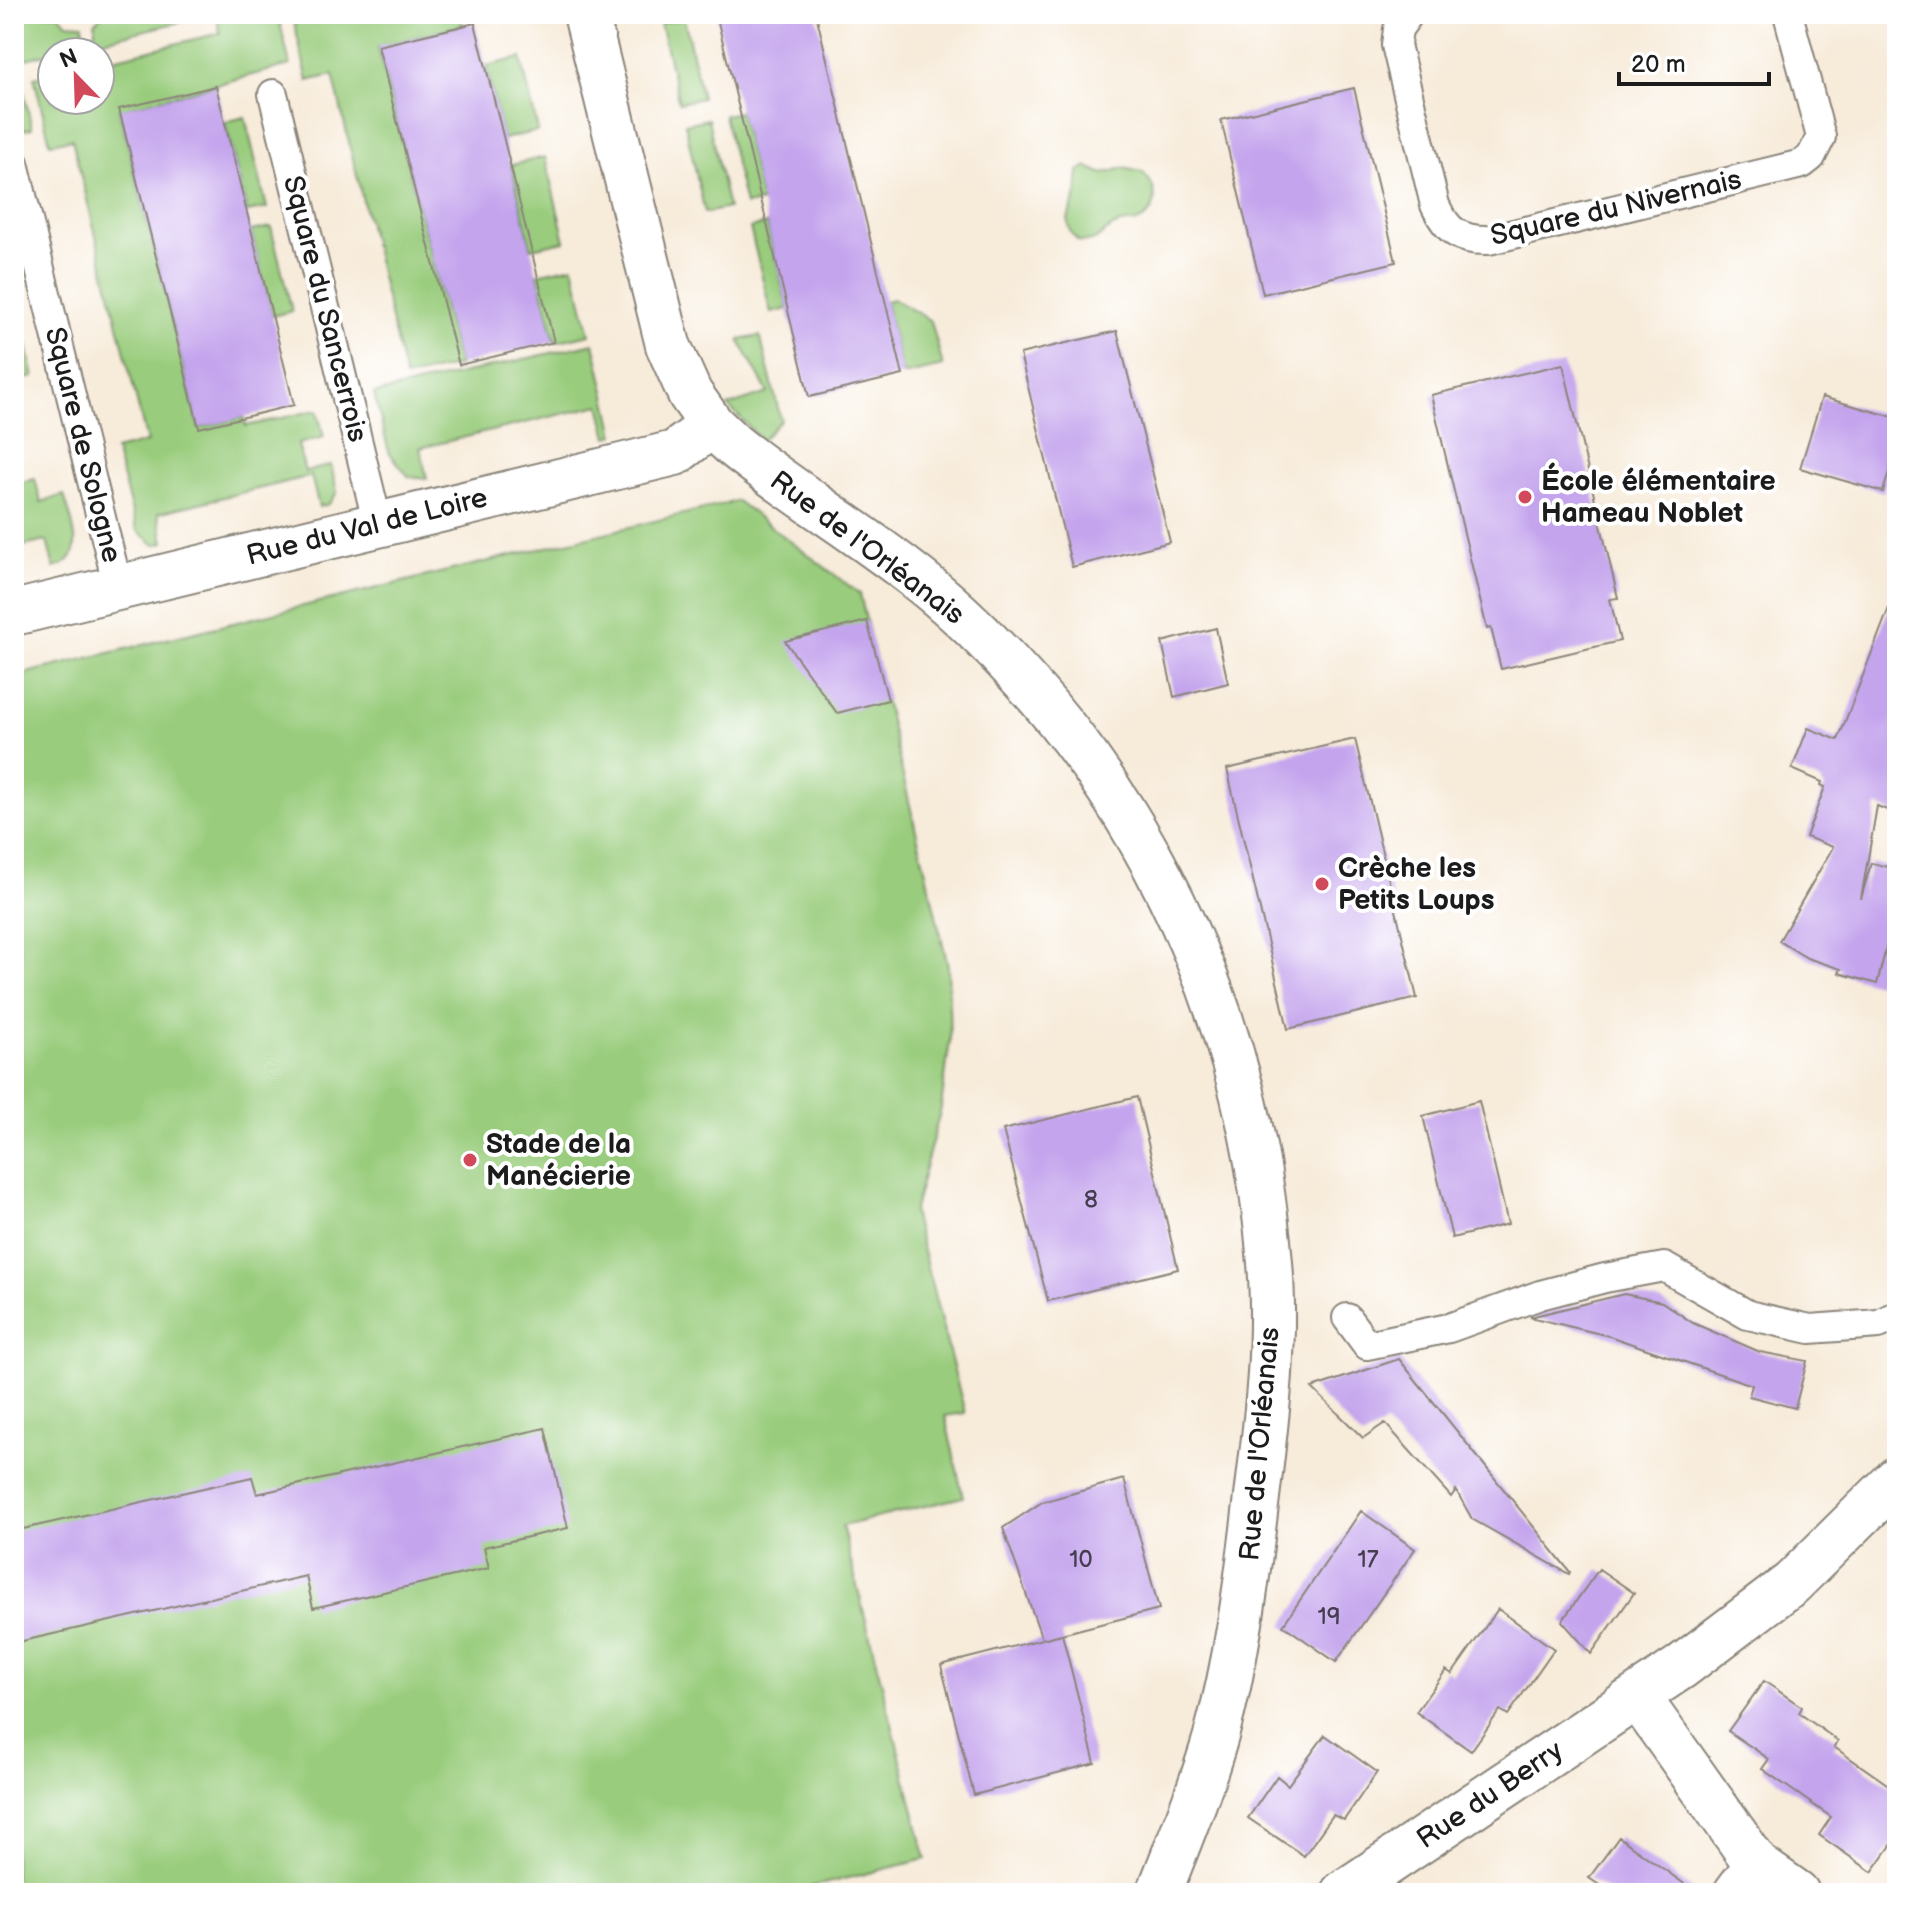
<svg xmlns="http://www.w3.org/2000/svg" width="1911" height="1907" font-family="'Balsamiq Sans',sans-serif">
  <rect width="100%" height="100%" fill="#fff"/>
  <filter id="ink" filterUnits="userSpaceOnUse"><feTurbulence type="fractalNoise" baseFrequency=".0125" numOctaves="2"/><feDisplacementMap in="SourceGraphic" scale="16" xChannelSelector="R" yChannelSelector="G"/><feConvolveMatrix kernelMatrix="1 2 1 2 8 2 1 2 1" color-interpolation-filters="sRGB"/></filter>
  <filter id="wash" filterUnits="userSpaceOnUse"><feTurbulence type="fractalNoise" baseFrequency=".006" numOctaves="4" result="noise"/><feDisplacementMap in="SourceGraphic" scale="32" xChannelSelector="R" yChannelSelector="G"/><feGaussianBlur stdDeviation="1.8" result="paint"/><feColorMatrix in="noise" values="0 0 0 0 0 0 0 0 0 0 0 0 0 0 0 0 0 1.4 0 .05"/><feComposite in="paint" operator="in"/></filter>
  <g filter="url(#wash)">
    <rect width="100%" height="100%" fill="#f7ebd9"/>
    <!-- green -->
    <path fill="#99cc7c" stroke="#5a744c" stroke-width="2" d="M 14,14 L 59,14 L 67,23 L 83,24 L 82,45 L 14,62 Z
      M 103,14 L 196,14 L 197,18 L 95,42 L 95,22 Z
      M 216,14 L 278,14 L 290,65 L 119,110 L 199,428 L 243,417 L 246,426 L 317,410 L 324,437 L 298,444 L 305,472 L 331,465 L 337,492 L 329,504 L 319,507 L 311,476 L 158,513 L 164,542 L 155,545 L 137,530 L 115,450 L 147,442 L 72,139 L 50,143 L 34,77 L 52,73 L 52,100 L 100,100 L 100,62 L 220,33 Z
      M 292,14 L 304,14 L 306,21 L 334,14 L 457,14 L 464,25 L 378,47 L 459,365 L 405,378 L 333,75 L 308,81 Z
      M 684,18 L 702,98 L 679,103 L 660,23 Z
      M 521,58 L 538,131 L 503,139 L 486,66 Z
      M 21,79 L 32,128 L 14,132 L 14,81 Z
      M 740,112 L 762,202 L 745,205 L 724,115 Z
      M 245,117 L 267,208 L 247,212 L 225,122 Z
      M 708,119 L 728,208 L 705,213 L 685,124 Z
      M 545,157 L 565,241 L 531,248 L 511,165 Z
      M 1088,167 L 1103,174 L 1123,168 L 1142,172 C 1157,185 1161,209 1141,220 C 1134,225 1124,222 1117,225 C 1101,231 1098,246 1078,241 C 1061,225 1069,215 1076,198 C 1079,190 1077,180 1079,171 Z
      M 767,224 L 788,309 L 771,313 L 750,228 Z
      M 271,227 L 292,311 L 272,316 L 251,231 Z
      M 573,266 L 590,334 L 555,342 L 537,274 Z
      M 14,292 L 34,377 L 14,381 Z
      M 894,299 L 931,321 L 943,366 L 903,375 L 885,301 Z
      M 760,336 L 781,420 L 762,440 L 728,406 L 768,393 L 739,340 Z
      M 594,343 L 615,435 L 608,437 L 600,405 L 420,448 L 427,478 L 409,477 L 389,452 L 374,394 Z
      M 35,479 L 41,502 L 64,495 C 71,521 90,559 54,568 L 47,541 L 14,548 L 14,484 Z
      M 737,501 L 860,594 L 948,966 L 950,1040 L 941,1108 L 913,1213 L 965,1413 L 945,1416 L 963,1497 L 842,1526 L 926,1859 L 786,1893 L 14,1893 L 14,676 Z"/>
    <g id="blocks">
      <!-- building -->
      <path fill="#c4a4ed" d="M 716,14 L 816,14 L 903,375 L 809,397 Z
        M 475,23 L 554,342 L 459,365 L 378,46 Z
        M 216,86 L 294,405 L 199,428 L 119,109 Z
        M 1354,88 L 1396,262 L 1263,294 L 1221,120 Z
        M 1117,331 L 1170,542 L 1072,567 L 1020,354 Z
        M 1563,364 L 1618,598 L 1610,599 L 1620,641 L 1501,669 L 1491,628 L 1487,629 L 1431,395 Z
        M 1822,397 L 1897,418 L 1897,445 L 1883,492 L 1800,468 Z
        M 1894,595 L 1897,595 L 1897,814 L 1877,806 L 1861,899 L 1871,863 L 1897,869 L 1891,915 L 1894,916 L 1877,984 L 1839,973 L 1841,969 L 1807,958 L 1779,941 L 1833,847 L 1806,837 L 1825,787 L 1821,785 L 1822,782 L 1792,769 L 1808,728 L 1838,740 Z
        M 867,621 L 888,700 L 837,713 L 785,641 Z
        M 1216,628 L 1228,683 L 1174,697 L 1162,642 Z
        M 1355,739 L 1417,998 L 1288,1029 L 1227,769 Z
        M 1137,1097 L 1178,1269 L 1048,1301 L 1003,1130 Z
        M 1479,1101 L 1508,1224 L 1452,1238 L 1423,1116 Z
        M 1624,1294 L 1662,1302 L 1693,1323 L 1760,1352 L 1807,1361 L 1795,1408 L 1749,1396 L 1752,1385 L 1609,1336 L 1530,1317 Z
        M 1399,1359 L 1570,1572 L 1569,1574 L 1472,1519 L 1456,1490 L 1451,1497 L 1385,1423 L 1363,1438 L 1312,1388 Z
        M 545,1428 L 568,1528 L 484,1547 L 489,1568 L 313,1608 L 306,1576 L 14,1643 L 14,1531 L 252,1477 L 257,1494 Z
        M 1124,1479 L 1159,1609 L 1042,1639 L 1003,1528 L 1042,1502 Z
        M 1361,1511 L 1415,1549 L 1336,1662 L 1283,1625 Z
        M 1599,1569 L 1634,1593 L 1591,1654 L 1562,1621 Z
        M 1498,1609 L 1554,1649 L 1508,1715 L 1500,1710 L 1471,1751 L 1416,1712 L 1446,1670 L 1452,1674 Z
        M 1062,1634 L 1095,1763 L 974,1795 L 941,1665 Z
        M 1764,1681 L 1802,1707 L 1799,1713 L 1838,1741 L 1834,1747 L 1897,1791 L 1897,1837 L 1872,1872 L 1819,1835 L 1831,1817 L 1762,1769 L 1769,1759 L 1728,1731 Z
        M 1325,1735 L 1377,1772 L 1344,1820 L 1333,1815 L 1304,1856 L 1248,1818 L 1277,1776 L 1288,1785 Z
        M 1619,1837 L 1697,1893 L 1611,1893 L 1589,1878 Z"/>
    </g>
  </g>
  <g filter="url(#ink)">
    <use href="#blocks" fill-opacity="0" stroke="#8a847a" stroke-width="2"/>
    <g fill="none" stroke-linecap="round" stroke-linejoin="round">
      <!-- lane casing -->
      <g stroke="#8a847a" stroke-width="32">
        <path id="lane" d="M 1409,14 L 1398,29 L 1396,45 L 1435,205 C 1447,231 1460,241 1489,240 L 1802,164 L 1811,157 L 1821,137 L 1788,14
          M 273,94 L 378,525
          M 14,163 L 118,587
          M 1347,1318 L 1367,1345 L 1449,1328 L 1540,1295 L 1605,1278 L 1664,1267 L 1748,1315 L 1810,1329 L 1879,1324 L 1897,1315"/>
      </g>
      <!-- street casing -->
      <g stroke="#8a847a" stroke-width="48">
        <path id="street" d="M 586,14 L 668,345 L 690,394 L 712,425 L 732,444 C 795,495 866,536 928,587 C 963,615 995,648 1024,680 C 1169,840 1253,1049 1270,1263 C 1277,1347 1265,1431 1255,1513 C 1246,1588 1236,1663 1216,1736 C 1201,1789 1179,1841 1159,1893
          M 14,613 L 675,453 L 712,425
          M 1638,1697 L 1757,1865 L 1736,1893
          M 1757,1865 L 1797,1893
          M 1343,1893 L 1681,1667 L 1792,1583 L 1897,1479"/>
      </g>
      <!-- lane -->
      <use href="#lane" stroke="#fff" stroke-width="28"/>
      <!-- street -->
      <use href="#street" stroke="#fff" stroke-width="44"/>
    </g>
  </g>
  <!-- markers -->
  <g fill="#d1495b" stroke="#fff" stroke-width="3">
    <circle cx="1525" cy="497" r="8"/>
    <circle cx="1322" cy="884" r="8"/>
    <circle cx="470" cy="1160" r="8"/>
  </g>
  <g text-anchor="middle" dominant-baseline="central" stroke-width="8" stroke-linejoin="round" paint-order="stroke">
    <!-- number labels -->
    <g font-size="24" fill="#463e50">
      <text x="1091" y="1199">8</text>
      <text x="1081" y="1559">10</text>
      <text x="1368" y="1559">17</text>
      <text x="1329" y="1616">19</text>
    </g>
    <!-- street labels -->
    <g font-size="28" fill="#1c1c1c" stroke="#fff">
      <text transform="translate(1616 208) rotate(-13)">Square du Nivernais</text>
      <text transform="translate(325 309) rotate(76)">Square du Sancerrois</text>
      <text transform="translate(83 445) rotate(76)">Square de Sologne</text>
      <text transform="translate(367 527) rotate(-14)">Rue du Val de Loire</text>
      <text transform="translate(867 548) rotate(37)">Rue de l'Orléanais</text>
      <text transform="translate(1260 1444) rotate(-85)">Rue de l'Orléanais</text>
      <text transform="translate(1490 1795) rotate(-34)">Rue du Berry</text>
    </g>
    <!-- poi labels -->
    <g font-size="28" font-weight="bold" fill="#1c1c1c" stroke="#fff" text-anchor="start">
      <text x="1541" y="481">École élémentaire<tspan x="1541" dy="32">Hameau Noblet</tspan></text>
      <text x="1338" y="868">Crèche les<tspan x="1338" dy="32">Petits Loups</tspan></text>
      <text x="486" y="1144">Stade de la<tspan x="486" dy="32">Manécierie</tspan></text>
    </g>
  </g>
  <!-- margin -->
  <rect width="1911" height="1907" fill="none" stroke="#fff" stroke-width="48"/>
  <!-- north arrow -->
  <g transform="translate(76 76) rotate(337)"><circle r="38" fill="#ffffff" stroke="#a4a4a4" stroke-width="2"/>
  <path d="M0-6L14 30L0 20L-14 30Z" fill="#d1495b"/>
  <text y="-12" font-size="22" font-weight="bold" text-anchor="middle" fill="#1c1c1c">N</text>
  </g>
  <!-- scale -->
  <path d="M1619 72v12h150v-12" fill="none" stroke="#1c1c1c" stroke-width="4"/>
  <text x="1631" y="72" font-size="24" fill="#1c1c1c" stroke="#ffffff" stroke-width="6" paint-order="stroke">20 m</text>
</svg>
